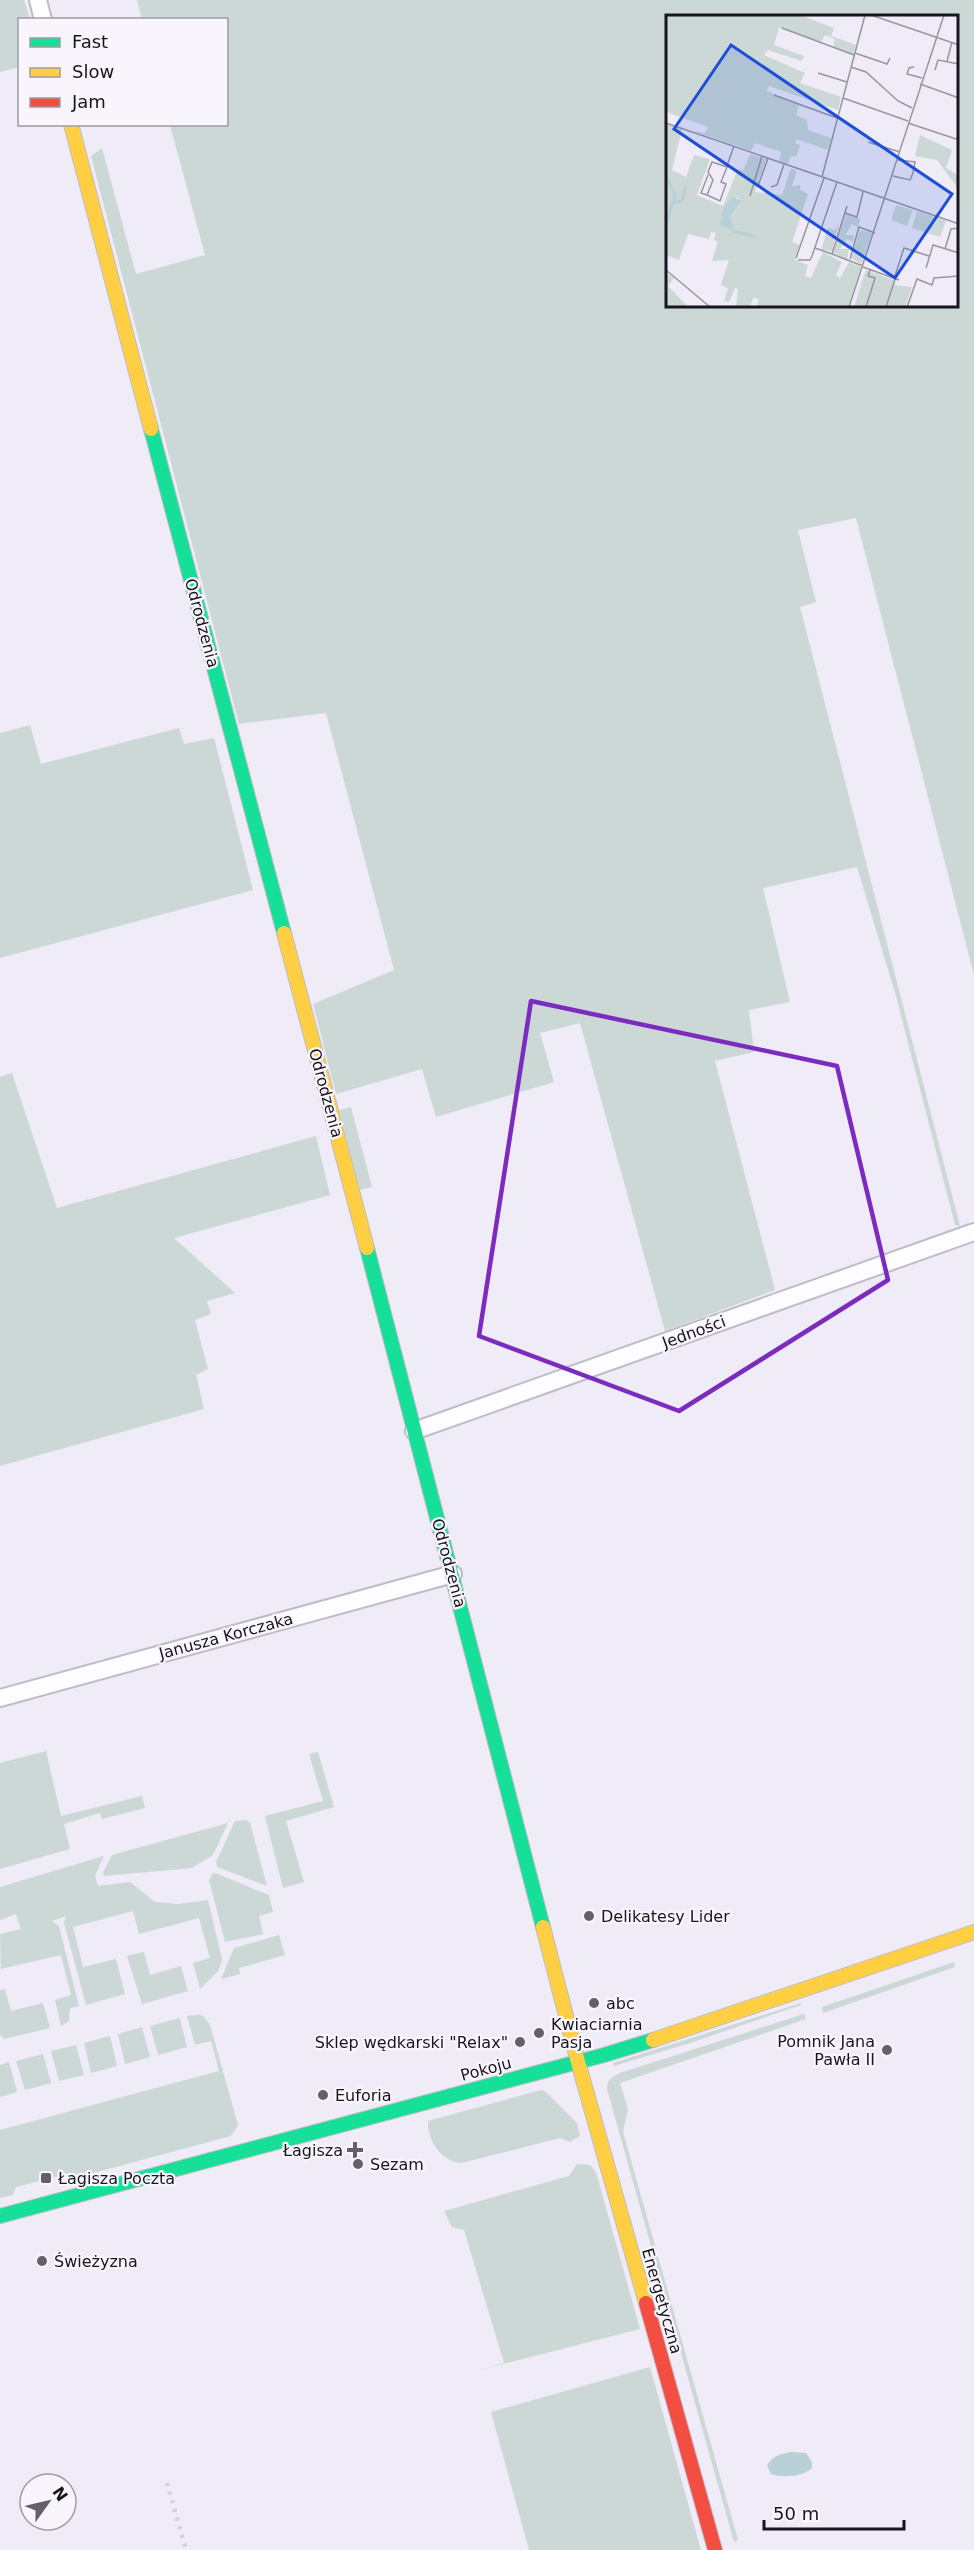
<svg xmlns="http://www.w3.org/2000/svg" width="974" height="2550" font-family="'DejaVu Sans',sans-serif">
  <rect width="100%" height="100%" fill="#efebf7"/>
  <!-- green -->
  <path fill="#cbd8d5" fill-rule="evenodd" d="M 0,0 L 24,0 L 30,19 L 20,20 L 19,67 L 0,72 Z
    M 137,0 L 974,0 L 974,975 L 856,518 L 798,530 L 816,602 L 800,607 L 960,1226 L 955,1225 L 896,996 L 857,867 L 763,888 L 790,1002 L 749,1010 L 754,1052 L 715,1061 L 775,1290 L 665,1331 L 580,1023 L 540,1033 L 554,1082 L 436,1117 L 422,1069 L 336,1094 L 313,1004 L 394,970 L 326,713 L 239,724 L 91,156 L 102,148 L 136,274 L 205,255 L 170,125 L 226,124 L 226,20 L 142,19 ZM 668,16 L 958,16 L 958,306 L 668,306 Z
    M 30,725 L 41,764 L 179,728 L 184,744 L 214,738 L 253,890 L 0,958 L 0,733 Z
    M 12,1073 L 57,1208 L 316,1136 L 330,1195 L 174,1238 L 235,1293 L 207,1301 L 211,1314 L 195,1320 L 208,1369 L 196,1375 L 204,1409 L 0,1466 L 0,1077 Z
    M 351,1107 L 372,1187 L 360,1190 L 339,1110 Z
    M 46,1751 L 61,1816 L 142,1796 L 145,1808 L 102,1819 L 100,1813 L 64,1824 L 70,1849 L 0,1869 L 0,1763 Z
    M 318,1752 L 334,1807 L 286,1821 L 304,1882 L 283,1888 L 265,1816 L 323,1801 L 309,1754 Z
    M 246,1820 L 250,1823 L 267,1886 L 217,1867 L 216,1862 L 235,1821 Z
    M 228,1823 L 213,1855 L 192,1868 L 104,1876 L 103,1872 L 112,1855 Z
    M 104,1856 L 95,1876 L 98,1886 L 130,1882 L 155,1902 L 179,1904 L 208,1900 L 222,1959 L 219,1970 L 200,1989 L 193,1963 L 210,1958 L 199,1918 L 139,1934 L 133,1911 L 73,1927 L 83,1967 L 116,1959 L 125,1994 L 86,2005 L 64,1923 L 66,1916 L 52,1921 L 59,1926 L 79,2006 L 70,2008 L 69,2021 L 61,2026 L 55,2000 L 71,1995 L 61,1955 L 1,1969 L 0,1934 L 21,1929 L 16,1914 L 0,1920 L 0,1887 Z
    M 215,1873 L 269,1895 L 273,1912 L 259,1916 L 263,1934 L 225,1942 L 209,1880 L 212,1874 Z
    M 279,1935 L 285,1955 L 239,1968 L 240,1974 L 221,1979 L 234,1948 Z
    M 144,1952 L 150,1975 L 181,1966 L 188,1991 L 142,2004 L 127,1956 Z
    M 954,1962 L 955,1967 L 823,2013 L 822,2007 Z
    M 5,1989 L 11,2011 L 43,2003 L 50,2028 L 4,2039 L 0,2035 L 0,1990 Z
    M 801,2003 L 801,2005 L 687,2044 L 614,2066 L 613,2063 Z
    M 804,2014 L 806,2019 L 620,2083 L 628,2109 L 623,2132 L 738,2540 L 734,2542 L 607,2089 C 607,2080 611,2077 620,2073 Z
    M 198,2015 L 203,2016 L 210,2025 L 238,2125 L 231,2136 L 82,2176 L 70,2173 L 16,2187 L 13,2195 L 0,2198 L 0,2130 L 219,2071 L 211,2041 L 195,2045 L 187,2016 Z
    M 180,2018 L 187,2047 L 158,2055 L 150,2026 Z
    M 142,2027 L 150,2057 L 125,2064 L 118,2034 Z
    M 110,2036 L 117,2066 L 91,2073 L 84,2043 Z
    M 76,2045 L 84,2075 L 59,2081 L 51,2051 Z
    M 43,2054 L 51,2083 L 25,2090 L 16,2061 Z
    M 9,2062 L 17,2092 L 0,2097 L 0,2065 Z
    M 541,2090 L 546,2092 L 577,2123 L 580,2136 L 570,2142 L 560,2138 L 461,2163 C 441,2161 427,2140 428,2121 Z
    M 577,2164 L 590,2165 L 596,2172 L 640,2329 L 480,2370 L 504,2363 L 464,2230 L 452,2227 L 444,2211 L 569,2176 Z
    M 650,2367 L 701,2550 L 529,2550 L 491,2412 Z"/>
  <!-- water -->
  <path fill="#b8d1d8" d="M 792,2452 L 806,2453 L 812,2462 L 812,2468 C 802,2477 784,2478 771,2474 L 767,2466 C 772,2456 781,2453 792,2452 Z"/>
  <g fill="none" stroke-linecap="round" stroke-linejoin="round">
    <!-- street casing -->
    <g stroke="#c0bcc7" stroke-width="20">
      <path id="street" d="M 38,0 L 43,20
        M 414,1431 L 974,1232
        M 0,1698 L 453,1574"/>
    </g>
    <!-- fast casing -->
    <g stroke="#c0bcc7" stroke-width="16">
      <path id="fast" d="M 151,429 L 284,933
        M 367,1248 L 543,1927
        M 0,2216 L 604,2055 L 653,2040"/>
    </g>
    <!-- slow casing -->
    <g stroke="#c0bcc7" stroke-width="16">
      <path id="slow" d="M 71,124 L 151,429
        M 284,933 L 367,1248
        M 543,1927 L 578,2062 L 646,2303
        M 653,2040 L 974,1932"/>
    </g>
    <!-- jam casing -->
    <g stroke="#c0bcc7" stroke-width="16">
      <path id="jam" d="M 646,2303 L 715,2550"/>
    </g>
    <!-- street -->
    <use href="#street" stroke="#fdfcfe" stroke-width="16"/>
    <!-- fast -->
    <use href="#fast" stroke="#16e098" stroke-width="14"/>
    <!-- slow -->
    <use href="#slow" stroke="#ffcf43" stroke-width="14"/>
    <!-- jam -->
    <use href="#jam" stroke="#f24e42" stroke-width="14"/>
    <!-- rail -->
    <path stroke="#d2d1d5" stroke-width="4.5" stroke-dasharray="3 6" stroke-linecap="butt" d="M 167,2483 L 186,2550"/>
  </g>
  <!-- marked area -->
  <path fill="none" stroke="#7b2cbf" stroke-width="4.5" stroke-linejoin="round" d="M 531,1001 L 837,1066 L 888,1280 L 679,1411 L 479,1336 Z"/>
  <!-- markers -->
  <g fill="#64606b" stroke="#f8f6fc" stroke-width="2">
    <circle cx="589" cy="1916" r="6"/>
    <circle cx="594" cy="2003" r="6"/>
    <circle cx="539" cy="2033" r="6"/>
    <circle cx="520" cy="2042" r="6"/>
    <circle cx="887" cy="2050" r="6"/>
    <circle cx="323" cy="2095" r="6"/>
    <path d="M352 2141h6v6h6v6h-6v6h-6v-6h-6v-6h6z"/>
    <circle cx="358" cy="2164" r="6"/>
    <rect x="40" y="2172" width="12" height="12" rx="3"/>
    <circle cx="42" cy="2261" r="6"/>
  </g>
  <g text-anchor="middle" dominant-baseline="central" stroke-width="4.5" stroke-linejoin="round" paint-order="stroke">
    <!-- street labels -->
    <g font-size="16" fill="#19151f" stroke="#f8f6fc">
      <text transform="translate(202 623) rotate(75)">Odrodzenia</text>
      <text transform="translate(326 1093) rotate(75)">Odrodzenia</text>
      <text transform="translate(694 1332) rotate(-20)">Jedności</text>
      <text transform="translate(449 1563) rotate(75)">Odrodzenia</text>
      <text transform="translate(226 1636) rotate(-15)">Janusza Korczaka</text>
      <text transform="translate(486 2069) rotate(-15)">Pokoju</text>
      <text transform="translate(662 2301) rotate(74)">Energetyczna</text>
    </g>
    <!-- poi labels -->
    <g font-size="16" fill="#19151f" stroke="#f8f6fc" text-anchor="start">
      <text x="601" y="1916">Delikatesy Lider</text>
      <text x="606" y="2003">abc</text>
      <text x="551" y="2024">Kwiaciarnia<tspan x="551" dy="18">Pasja</tspan></text>
      <text x="875" y="2041" text-anchor="end">Pomnik Jana<tspan x="875" dy="18">Pawła II</tspan></text>
      <text x="508" y="2042" text-anchor="end">Sklep wędkarski "Relax"</text>
      <text x="335" y="2095">Euforia</text>
      <text x="343" y="2150" text-anchor="end">Łagisza</text>
      <text x="370" y="2164">Sezam</text>
      <text x="58" y="2178">Łagisza Poczta</text>
      <text x="54" y="2261">Świeżyzna</text>
    </g>
  </g>
  <!-- overview -->
  <g transform="translate(666 15)">
    <rect width="292" height="292" fill="#efebf7"/>
    <path d="M 0,0 L 134,0 L 168,13 L 165,21 L 190,30 L 187,39 L 168,32 L 168,24 L 159,20 L 155,27 L 113,13 L 108,30 L 138,41 L 136,46 L 102,35 L 98,40 L 139,58 L 134,68 L 175,82 L 172,95 L 103,71 L 101,76 L 147,95 L 133,91 L 130,100 L 141,105 L 142,115 L 165,123 L 162,135 L 130,124 L 129,128 L 134,130 L 130,142 L 125,141 L 122,149 L 113,146 L 115,137 L 89,128 L 85,136 L 27,116 L 39,118 L 42,112 L 0,97 ZM 0,109 L 16,114 L 6,155 L 20,162 L 28,140 L 44,144 L 31,180 L 57,191 L 72,154 L 77,155 L 84,139 L 100,144 L 89,177 L 116,180 L 125,153 L 131,156 L 126,171 L 134,170 L 134,175 L 142,179 L 126,227 L 134,230 L 129,245 L 142,250 L 139,261 L 145,263 L 157,237 L 176,247 L 170,260 L 174,263 L 183,247 L 195,252 L 182,292 L 91,292 L 93,284 L 87,283 L 84,292 L 70,292 L 72,274 L 69,273 L 63,287 L 58,286 L 62,273 L 55,270 L 63,245 L 46,246 L 52,227 L 48,225 L 50,218 L 45,217 L 43,224 L 22,219 L 13,245 L 0,240 ZM 66,181 L 73,183 L 75,188 L 66,198 L 57,196 ZM 254,120 L 286,135 L 280,153 L 292,160 L 292,173 L 271,145 L 249,141 ZM 230,190 L 247,195 L 241,211 L 225,205 ZM 251,196 L 280,206 L 274,222 L 246,213 ZM 180,199 L 194,204 L 192,213 L 186,209 L 179,220 L 188,220 L 187,227 L 181,224 L 174,234 L 183,234 L 181,246 L 167,237 ZM 173,207 L 166,236 L 155,235 L 162,213 L 169,215 ZM 194,215 L 206,218 L 195,249 L 185,243 ZM 200,255 L 230,266 L 229,270 L 246,272 L 239,292 L 188,292 L 198,261 L 184,292 ZM 0,258 L 8,263 L 2,271 L 22,292 L 0,292 Z" fill="#cbd8d5" fill-rule="evenodd"/>
    <path d="M 66,181 L 76,186 L 64,201 L 68,216 L 54,210 L 57,194 Z" fill="#b8d1d8"/>
    <path fill="none" stroke="#b8d1d8" stroke-width="3" d="M 0,161 L 9,180 L 0,210M 6,188 L 16,186 L 20,171M 67,216 L 90,222"/>
    <path fill="none" stroke="#9995a1" stroke-width="1.5" d="M 205,0 L 293,30M 116,13 L 188,40M 189,38 L 221,49 L 224,43M 281,46 L 286,27M 185,52 L 200,57 L 232,86 L 246,93M 248,52 L 243,53 L 241,59 L 256,63M 269,55 L 272,45 L 293,49M 152,58 L 181,67M 254,69 L 293,83M 108,80 L 171,103M 177,83 L 242,106M 0,108 L 293,209M 242,108 L 293,125M 202,127 L 234,137M 61,152 L 46,147 L 42,157 L 47,165 L 41,180 L 54,186 L 60,169 L 55,167 L 61,152 L 62,148 L 68,131M 227,161 L 244,165 L 247,158 L 249,147 L 232,145M 156,162 L 199,0M 92,171 L 102,143M 105,172 L 111,170 L 118,149M 41,180 L 35,178 L 42,160M 84,181 L 96,141M 181,191 L 166,239 L 197,251M 179,198 L 191,202 L 197,177M 149,233 L 166,239M 279,234 L 285,214 L 293,213M 130,243 L 158,163M 184,244 L 193,212 L 209,218M 132,245 L 144,245 L 146,241 L 171,167M 197,252 L 233,265M 260,253 L 267,230 L 293,238M 0,255 L 44,292M 228,264 L 238,233 L 263,241M 183,292 L 278,0M 200,292 L 209,263 L 202,261 L 204,255M 220,292 L 229,264M 241,292 L 251,264 L 266,270 L 268,263 L 293,261"/>
    <path fill="#1d4ed8" fill-opacity="0.15" stroke="#1d4ed8" stroke-width="3" d="M 65,30 L 286,179 L 229,263 L 8,114 Z"/>
    <rect width="292" height="292" fill="none" stroke="#19151f" stroke-width="3"/>
  </g>
  <!-- legend -->
  <rect x="18" y="18" width="210" height="108" fill="#f8f6fc" stroke="#9f9ca4" stroke-width="1.5"/>
  <rect x="30" y="38" width="30" height="9" fill="#16e098" stroke="#9f9ca4" stroke-width="1.5"/>
  <text x="72" y="48" font-size="18" fill="#19151f">Fast</text>
  <rect x="30" y="68" width="30" height="9" fill="#ffcf43" stroke="#9f9ca4" stroke-width="1.5"/>
  <text x="72" y="78" font-size="18" fill="#19151f">Slow</text>
  <rect x="30" y="98" width="30" height="9" fill="#f24e42" stroke="#9f9ca4" stroke-width="1.5"/>
  <text x="72" y="108" font-size="18" fill="#19151f">Jam</text>
  <!-- north arrow -->
  <g transform="translate(48 2502) rotate(56)"><circle r="28" fill="#f8f6fc" stroke="#9f9ca4" stroke-width="1.5"/>
  <path d="M0-4.5L10 22L0 15L-10 22Z" fill="#64606b"/>
  <text y="-9" font-size="16" font-weight="bold" text-anchor="middle" fill="#19151f">N</text>
  </g>
  <!-- scale -->
  <path d="M764 2520v9h140v-9" fill="none" stroke="#19151f" stroke-width="3"/>
  <text x="773" y="2520" font-size="18" fill="#19151f" stroke="#f8f6fc" stroke-width="4.5" paint-order="stroke">50 m</text>
</svg>
